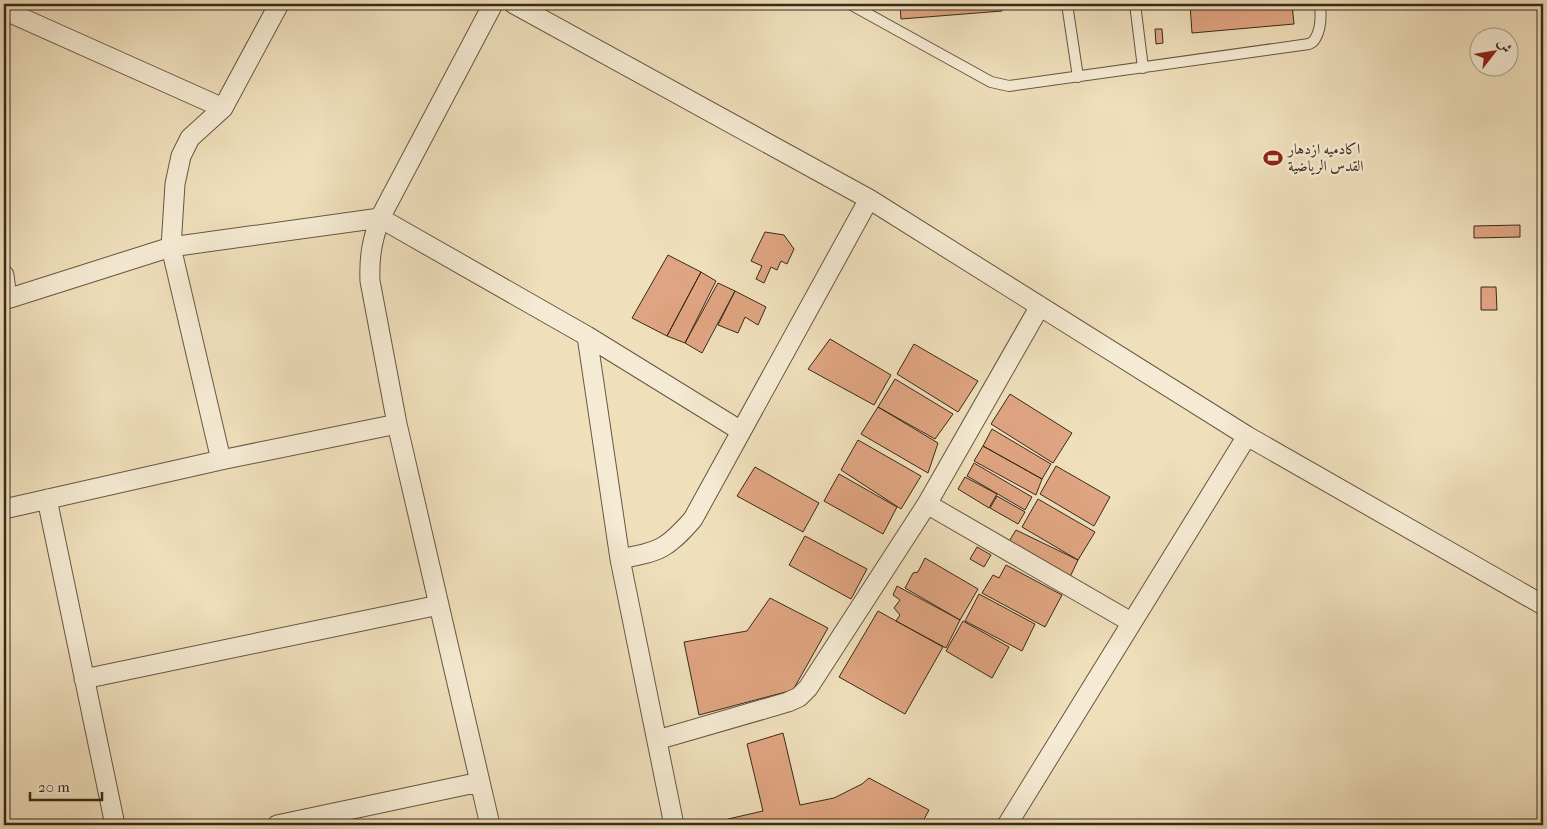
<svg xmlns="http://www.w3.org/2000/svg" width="1547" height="829" font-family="'IM FELL French Canon',Amiri,serif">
  <rect width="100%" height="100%" fill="#efdfbb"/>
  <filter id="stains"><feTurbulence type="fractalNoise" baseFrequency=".004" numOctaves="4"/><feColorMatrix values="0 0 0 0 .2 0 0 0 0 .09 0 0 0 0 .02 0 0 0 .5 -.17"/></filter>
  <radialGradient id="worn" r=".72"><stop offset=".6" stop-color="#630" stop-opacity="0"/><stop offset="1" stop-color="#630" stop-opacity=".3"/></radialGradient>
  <!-- building -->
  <path fill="#dfa481" stroke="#382a1a" d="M 900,4 L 1002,4 L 1002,11 L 901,19 Z
    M 1190,4 L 1292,4 L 1294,24 L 1192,33 Z
    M 1155,29 L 1162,29 L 1163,43 L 1156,44 Z
    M 1520,225 L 1520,237 L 1474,238 L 1474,226 Z
    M 765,232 L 784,235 L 794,249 L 787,264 L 781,261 L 777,270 L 771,267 L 764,283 L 756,279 L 762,266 L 751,261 Z
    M 668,255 L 701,272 L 667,336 L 632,318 Z
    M 701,272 L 716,281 L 685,343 L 667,336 Z
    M 718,283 L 735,291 L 702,353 L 685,343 Z
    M 1481,287 L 1496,287 L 1497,310 L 1481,310 Z
    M 735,291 L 766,307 L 758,325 L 745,317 L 738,333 L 718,325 Z
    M 830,339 L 891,375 L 874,405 L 808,369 Z
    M 914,344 L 978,381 L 958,412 L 897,374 Z
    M 895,379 L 953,414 L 935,439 L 878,407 Z
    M 1010,394 L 1072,433 L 1053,463 L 991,424 Z
    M 878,407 L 938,443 L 928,473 L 861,434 Z
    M 992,429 L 1051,464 L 1042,479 L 983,446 Z
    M 858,440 L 921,476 L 901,509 L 841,470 Z
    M 983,446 L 1042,479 L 1036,495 L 974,461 Z
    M 974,463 L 1032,497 L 1025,510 L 967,476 Z
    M 1056,466 L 1110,497 L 1094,526 L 1040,494 Z
    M 755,467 L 819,503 L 803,532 L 737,496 Z
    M 839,474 L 897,507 L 883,534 L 824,501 Z
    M 965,477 L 997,494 L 989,508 L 958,489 Z
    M 997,496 L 1025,512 L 1018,524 L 990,508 Z
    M 1038,499 L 1095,532 L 1078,560 L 1022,527 Z
    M 1016,530 L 1078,560 L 1070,577 L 1008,543 Z
    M 805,536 L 867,569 L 851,599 L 789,565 Z
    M 977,547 L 991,555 L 984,567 L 970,559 Z
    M 925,558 L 978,589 L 960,620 L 905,588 L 913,573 L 918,572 Z
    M 1006,565 L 1062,595 L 1045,627 L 982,593 L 993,575 L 999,578 Z
    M 897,586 L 960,620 L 946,648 L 896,621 L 900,615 L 894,608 L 900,600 L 893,595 Z
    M 979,594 L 1035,624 L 1022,651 L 965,621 Z
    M 770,598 L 828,628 L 793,690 L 699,715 L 684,642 L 747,631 Z
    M 878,611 L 943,647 L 905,714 L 839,677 Z
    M 963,621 L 1009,647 L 992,678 L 946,651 Z
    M 783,733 L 800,805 L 834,798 L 862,784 L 869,778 L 929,810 L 922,823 L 926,824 L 926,825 L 729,825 L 728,819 L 763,811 L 747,744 Z"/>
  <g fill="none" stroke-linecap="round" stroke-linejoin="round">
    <!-- service casing -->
    <g stroke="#665742" stroke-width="12">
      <path id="service" d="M 850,4 L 991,82 L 1009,86 L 1309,44 C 1311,43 1314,41 1315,39 C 1321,30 1321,14 1320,4
        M 1067,4 L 1078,77
        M 1135,4 L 1143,68"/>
    </g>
    <!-- minor casing -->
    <g stroke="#665742" stroke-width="21">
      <path id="minor" d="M 493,4 L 380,218 L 587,336 L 620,559
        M 514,4 L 869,199 L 1247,436 L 1543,605
        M 4,10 L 223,108
        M 4,275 L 7,299
        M 4,300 L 171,247 L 175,184 L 181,156 L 190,138 L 223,108 L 279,4
        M 587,336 L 741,431
        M 397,424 L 370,281 C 369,257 372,241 380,218 L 171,247 L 221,460 L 397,424 L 490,825
        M 47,499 L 115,825
        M 927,504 L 1131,622
        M 4,509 L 221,460
        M 84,679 L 439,605
        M 657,740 L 788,702 L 799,697 L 808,688 L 927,504 L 1040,306
        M 277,825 L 480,782
        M 674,825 L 620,559 C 660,551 666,550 693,519 L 869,199
        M 1007,825 L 1247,436"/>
    </g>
    <!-- service -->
    <use href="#service" stroke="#f5ead3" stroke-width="10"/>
    <!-- minor -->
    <use href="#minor" stroke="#f5ead3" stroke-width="19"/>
  </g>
  <!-- icons -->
  <defs>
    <g id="stadium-bare" transform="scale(1.5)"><path d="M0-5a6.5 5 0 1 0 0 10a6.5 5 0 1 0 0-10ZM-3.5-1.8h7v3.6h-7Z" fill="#8f2418" stroke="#f5ead3" stroke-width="2.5" paint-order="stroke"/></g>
  </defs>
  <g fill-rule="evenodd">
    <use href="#stadium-bare" x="1273" y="158"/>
  </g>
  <g text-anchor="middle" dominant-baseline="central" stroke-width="5" stroke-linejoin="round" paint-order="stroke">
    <!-- poi labels -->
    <g font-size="15" fill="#382a1a" stroke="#f5ead3" text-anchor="start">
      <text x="1288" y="149">اكادميه ازدهار<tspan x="1288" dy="17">القدس الرياضية</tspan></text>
    </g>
  </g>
  <!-- margin -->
  <rect width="1547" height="829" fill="none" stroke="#efdfbb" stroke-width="20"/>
  <rect x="5" y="5" width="1537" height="819" fill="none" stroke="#382a1a" stroke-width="2.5"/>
  <rect x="10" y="10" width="1527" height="809" fill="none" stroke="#382a1a"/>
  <!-- north arrow -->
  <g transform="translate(1494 52) rotate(59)"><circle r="24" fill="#f5ead3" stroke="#a99d89"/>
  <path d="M0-4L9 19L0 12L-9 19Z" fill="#8f2418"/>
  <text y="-8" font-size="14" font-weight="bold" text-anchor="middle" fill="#382a1a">ش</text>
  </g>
  <!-- scale -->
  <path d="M30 792v8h72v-8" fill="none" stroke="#382a1a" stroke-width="2.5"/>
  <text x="38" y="792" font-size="15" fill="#382a1a" stroke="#f5ead3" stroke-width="4" paint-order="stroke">20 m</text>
  <rect width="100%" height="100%" filter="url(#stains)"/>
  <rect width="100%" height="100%" fill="url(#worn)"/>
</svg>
